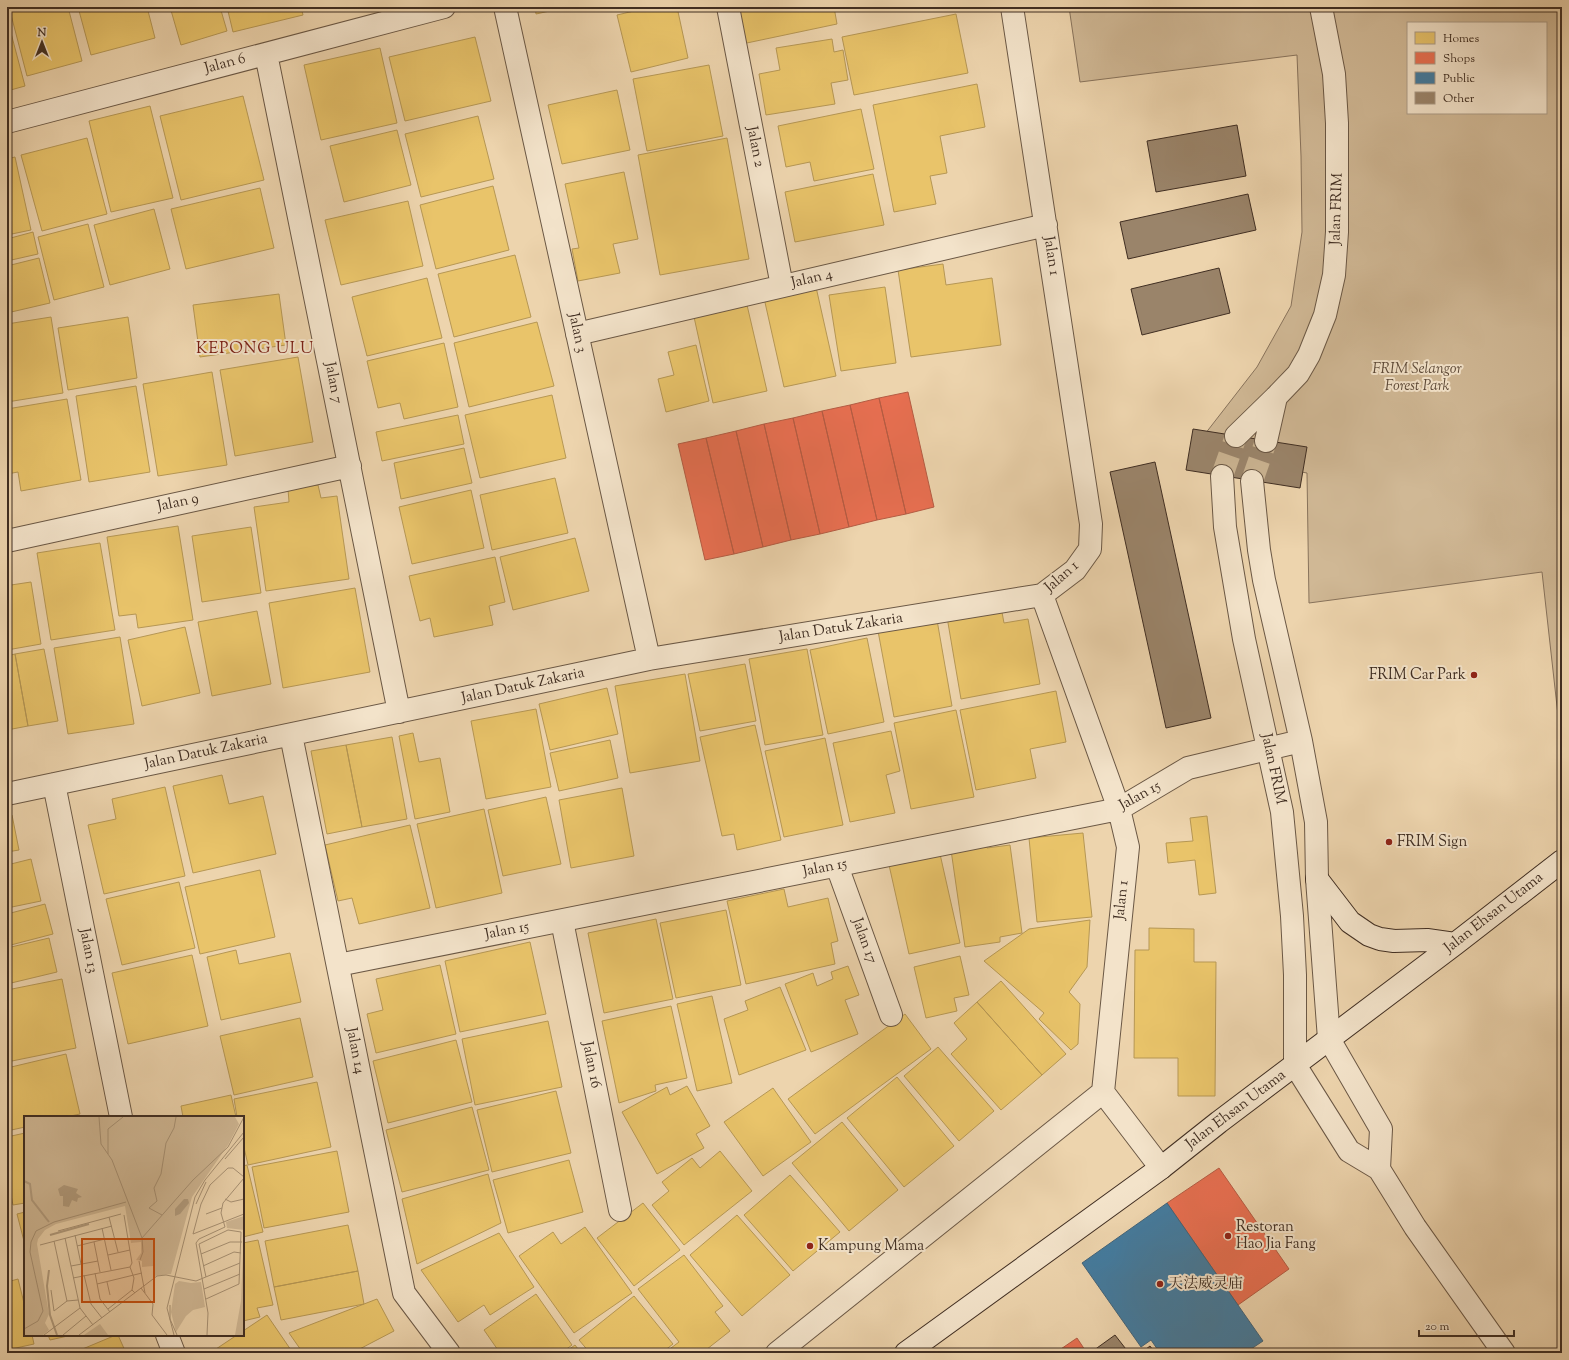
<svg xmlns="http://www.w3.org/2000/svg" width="1569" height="1360" font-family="'Sorts Mill Goudy','Noto Serif SC',serif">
  <rect width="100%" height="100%" fill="#edd4ad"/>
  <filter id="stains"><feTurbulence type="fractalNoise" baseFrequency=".005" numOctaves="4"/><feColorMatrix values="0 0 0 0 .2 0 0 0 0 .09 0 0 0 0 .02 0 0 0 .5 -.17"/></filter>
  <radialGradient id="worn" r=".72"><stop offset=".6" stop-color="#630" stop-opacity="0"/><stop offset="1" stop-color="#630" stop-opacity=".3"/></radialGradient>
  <!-- green -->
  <path fill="#d0b895" stroke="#88735c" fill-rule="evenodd" d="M 1069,7 L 1562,7 L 1562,751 L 1542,572 L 1309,603 L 1307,473 L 1191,452 L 1257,367 L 1291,306 L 1302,232 L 1301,156 L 1297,55 L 1080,82 ZM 1408,23 L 1546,23 L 1546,113 L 1408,113 Z"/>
  <!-- homes -->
  <path fill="#e9c46a" stroke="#b69754" d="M 9,7 L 68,7 L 82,61 L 27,76 Z
    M 78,7 L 147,7 L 155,38 L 91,55 Z
    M 170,7 L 220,7 L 227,31 L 181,45 Z
    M 227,7 L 301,7 L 303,15 L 233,32 Z
    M 535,7 L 568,7 L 536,14 Z
    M 651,7 L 677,7 L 688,58 L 631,72 L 617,15 Z
    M 734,7 L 834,7 L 837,24 L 742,44 Z
    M 956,14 L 968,73 L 854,95 L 842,37 Z
    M 7,18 L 25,86 L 7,91 Z
    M 475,37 L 491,101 L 405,121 L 389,57 Z
    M 832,39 L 834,52 L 843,50 L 848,80 L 831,83 L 835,104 L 766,115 L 759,74 L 780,70 L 776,48 Z
    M 380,48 L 397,123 L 321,140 L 304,65 Z
    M 709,65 L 723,136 L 647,151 L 633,79 Z
    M 977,84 L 985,127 L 940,136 L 947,173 L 930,176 L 936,204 L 894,212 L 873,105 Z
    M 617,90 L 630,150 L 562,164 L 548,105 Z
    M 243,96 L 264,180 L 181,200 L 160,116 Z
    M 150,106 L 173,198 L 111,212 L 89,121 Z
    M 861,109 L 874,169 L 814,181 L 810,162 L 786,167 L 778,126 Z
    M 478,116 L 494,179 L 421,197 L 405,134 Z
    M 397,130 L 411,185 L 344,202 L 330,146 Z
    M 87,138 L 107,214 L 42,231 L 21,155 Z
    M 727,138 L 749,259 L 660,275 L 638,155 Z
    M 15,157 L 31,230 L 7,235 L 7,159 Z
    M 624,172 L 638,239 L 613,244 L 620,273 L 578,281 L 572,249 L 579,248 L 565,184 Z
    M 873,174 L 884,225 L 795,242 L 785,192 Z
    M 493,186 L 509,250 L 436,269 L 420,205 Z
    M 260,188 L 274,248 L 186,269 L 171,209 Z
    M 408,201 L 423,266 L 341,285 L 325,220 Z
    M 154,209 L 170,269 L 110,285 L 94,225 Z
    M 88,224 L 104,287 L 54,300 L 38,237 Z
    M 33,232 L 38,254 L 7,261 L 7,239 Z
    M 515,255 L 531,317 L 454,337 L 438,274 Z
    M 39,258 L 50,303 L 7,313 L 7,266 Z
    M 943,264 L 946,285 L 992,278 L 1001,345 L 911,357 L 898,270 Z
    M 427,278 L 442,338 L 367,356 L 352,297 Z
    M 816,287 L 836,376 L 784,387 L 764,298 Z
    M 885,287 L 896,363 L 841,371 L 829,295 Z
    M 279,294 L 286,345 L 200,357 L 193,305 Z
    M 747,305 L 767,391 L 713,403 L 694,317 Z
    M 51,317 L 63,393 L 7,402 L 7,324 Z
    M 128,317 L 137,378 L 68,390 L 58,328 Z
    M 537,322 L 554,386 L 469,407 L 454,343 Z
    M 444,343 L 458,407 L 404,419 L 400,403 L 378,408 L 367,361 Z
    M 696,345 L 709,401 L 666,412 L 658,379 L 674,375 L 668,352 Z
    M 298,357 L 313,442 L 235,456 L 220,370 Z
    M 212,372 L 227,465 L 158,476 L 143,384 Z
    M 136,386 L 150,472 L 89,482 L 76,396 Z
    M 552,395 L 566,458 L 480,478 L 465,415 Z
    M 67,399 L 81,480 L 21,491 L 18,472 L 7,474 L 7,409 Z
    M 458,415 L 464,444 L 382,461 L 376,432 Z
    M 464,448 L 472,483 L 401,499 L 394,463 Z
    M 555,478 L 568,533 L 492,550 L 480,495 Z
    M 318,485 L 321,498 L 337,496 L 349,579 L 266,591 L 254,507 L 289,502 L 288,489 Z
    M 471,490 L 484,548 L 412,564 L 399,507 Z
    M 178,526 L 193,620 L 138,628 L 136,614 L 119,616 L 107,537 Z
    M 251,527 L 261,593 L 202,602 L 192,536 Z
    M 575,538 L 589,591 L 513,610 L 500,557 Z
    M 100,543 L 115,630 L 51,640 L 37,553 Z
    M 495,557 L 505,602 L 489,606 L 493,625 L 434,637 L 430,618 L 420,621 L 409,576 Z
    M 10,577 L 11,585 L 31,582 L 41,644 L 7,650 L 7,578 Z
    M 355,588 L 370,672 L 283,688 L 269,603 Z
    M 1001,607 L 1004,623 L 1028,619 L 1040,684 L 961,699 L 947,617 Z
    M 257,611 L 271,684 L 212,696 L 198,622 Z
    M 937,620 L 952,706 L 894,717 L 878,631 Z
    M 185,627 L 200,693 L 142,706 L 128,640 Z
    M 120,637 L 134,724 L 68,734 L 54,648 Z
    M 867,638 L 884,722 L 828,734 L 810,650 Z
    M 44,649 L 58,721 L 28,726 L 15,654 Z
    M 807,649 L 823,735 L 765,745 L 749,659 Z
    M 15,654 L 28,726 L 7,730 L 7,656 Z
    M 745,664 L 756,721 L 700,731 L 688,674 Z
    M 685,674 L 700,761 L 630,773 L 615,686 Z
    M 607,688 L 618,734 L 550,750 L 539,704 Z
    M 1056,691 L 1066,742 L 1030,749 L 1036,778 L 976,790 L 960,710 Z
    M 536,709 L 551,787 L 486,799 L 471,721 Z
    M 956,710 L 974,797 L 911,809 L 894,723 Z
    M 755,725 L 781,840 L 737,850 L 734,834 L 722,836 L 700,737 Z
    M 891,731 L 900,771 L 886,775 L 895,813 L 850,822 L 833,743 Z
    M 413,733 L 419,762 L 440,758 L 450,812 L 415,819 L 399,736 Z
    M 392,737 L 407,819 L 362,827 L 346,745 Z
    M 825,738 L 843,825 L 784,837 L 765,751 Z
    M 610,740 L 618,778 L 559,791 L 550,753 Z
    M 346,745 L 362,827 L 327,834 L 311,751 Z
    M 222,775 L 229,804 L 263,796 L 276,854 L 193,873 L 173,786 Z
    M 165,787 L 185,876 L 104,894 L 88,825 L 116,819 L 112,799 Z
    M 622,788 L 634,856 L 571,868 L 559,800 Z
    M 546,797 L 561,864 L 503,876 L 488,810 Z
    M 484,809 L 502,893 L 436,908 L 417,824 Z
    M 12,815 L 19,850 L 7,852 L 7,816 Z
    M 1207,816 L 1216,893 L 1199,895 L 1195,860 L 1168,863 L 1166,843 L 1193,841 L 1190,818 Z
    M 410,825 L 430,908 L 359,924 L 352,898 L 338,901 L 325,845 Z
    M 1083,833 L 1092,917 L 1037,922 L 1029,838 Z
    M 986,845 L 987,848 L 1010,845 L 1022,933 L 1000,937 L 1000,942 L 965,947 L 951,850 Z
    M 940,854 L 960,943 L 909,954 L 889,865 Z
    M 31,859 L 41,901 L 7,908 L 7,865 Z
    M 260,870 L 275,937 L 200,954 L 185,887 Z
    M 179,882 L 195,948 L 122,965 L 106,899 Z
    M 784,889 L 788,907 L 828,898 L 838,941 L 831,943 L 835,964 L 746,984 L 727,901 Z
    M 45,904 L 53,934 L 7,946 L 7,914 Z
    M 726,910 L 741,985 L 676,998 L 660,923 Z
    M 656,919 L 673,999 L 604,1013 L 588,933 Z
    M 1090,920 L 1087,967 L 1069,992 L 1080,1004 L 1078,1044 L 1071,1050 L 1039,1019 L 1044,1013 L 984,961 L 1029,929 Z
    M 1149,928 L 1194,929 L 1194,962 L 1216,962 L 1215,1096 L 1178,1096 L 1178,1058 L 1134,1058 L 1135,950 L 1149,950 Z
    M 49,938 L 57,972 L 7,984 L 7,948 Z
    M 530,942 L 546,1014 L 460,1032 L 445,961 Z
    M 236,950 L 239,964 L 290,953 L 301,1002 L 221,1020 L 207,957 Z
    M 192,955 L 208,1026 L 128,1044 L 112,973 Z
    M 960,956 L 969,995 L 954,998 L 957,1011 L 926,1018 L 914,967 Z
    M 440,965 L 456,1034 L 376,1053 L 367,1014 L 383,1010 L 376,979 Z
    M 848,966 L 859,995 L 845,1000 L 858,1034 L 811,1052 L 785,984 L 813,973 L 817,986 L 833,979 L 831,972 Z
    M 62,979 L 76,1048 L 7,1062 L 7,990 Z
    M 1001,981 L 1066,1054 L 1042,1075 L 977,1002 Z
    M 780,987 L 806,1050 L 739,1075 L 724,1019 L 748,1010 L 745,1001 Z
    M 712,996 L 732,1083 L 697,1091 L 677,1004 Z
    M 977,1002 L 1042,1075 L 1001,1110 L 951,1054 L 967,1039 L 954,1023 Z
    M 671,1006 L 687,1078 L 655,1085 L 656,1091 L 619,1103 L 602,1021 Z
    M 905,1014 L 931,1049 L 815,1134 L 788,1099 Z
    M 300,1018 L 313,1077 L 234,1095 L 220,1036 Z
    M 548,1021 L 562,1087 L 475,1105 L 462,1039 Z
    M 456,1040 L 472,1102 L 388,1123 L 373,1061 Z
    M 938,1047 L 994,1111 L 959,1141 L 904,1076 Z
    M 66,1054 L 80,1114 L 66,1117 L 25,1117 L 25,1127 L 7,1131 L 7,1068 Z
    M 897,1077 L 954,1146 L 904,1187 L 847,1118 Z
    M 317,1082 L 331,1147 L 248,1165 L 243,1143 L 243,1117 L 237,1117 L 234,1099 Z
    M 687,1086 L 710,1126 L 696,1134 L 704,1148 L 657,1174 L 622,1112 L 667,1087 L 670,1095 Z
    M 773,1088 L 811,1142 L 763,1176 L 724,1122 Z
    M 556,1091 L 571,1153 L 492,1172 L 477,1110 Z
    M 231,1095 L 236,1117 L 183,1117 L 181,1106 Z
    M 472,1107 L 489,1170 L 402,1192 L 386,1130 Z
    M 842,1122 L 898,1190 L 849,1231 L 792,1163 Z
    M 25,1133 L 25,1203 L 13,1205 L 7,1175 L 7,1137 Z
    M 337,1151 L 349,1212 L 264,1228 L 252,1167 Z
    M 720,1151 L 752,1191 L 684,1245 L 652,1205 L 669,1191 L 662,1182 L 692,1158 L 700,1168 Z
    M 569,1160 L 583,1212 L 508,1233 L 493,1180 Z
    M 247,1165 L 263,1232 L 243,1237 L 243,1166 Z
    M 488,1174 L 501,1223 L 417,1264 L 402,1199 Z
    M 790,1175 L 840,1232 L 793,1271 L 744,1215 Z
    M 643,1203 L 680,1250 L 634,1286 L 597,1238 Z
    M 25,1212 L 25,1245 L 17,1214 Z
    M 737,1215 L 790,1275 L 742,1316 L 690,1255 Z
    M 348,1225 L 358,1271 L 274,1287 L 265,1241 Z
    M 585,1227 L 632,1293 L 574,1333 L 519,1256 L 553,1232 L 561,1244 Z
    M 499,1233 L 534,1287 L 490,1315 L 484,1305 L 458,1322 L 421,1270 Z
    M 258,1240 L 273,1305 L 257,1308 L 260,1317 L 243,1321 L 243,1243 Z
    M 684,1255 L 723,1306 L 715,1312 L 730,1331 L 702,1353 L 675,1353 L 671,1348 L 679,1342 L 638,1289 Z
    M 358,1271 L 364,1304 L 281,1320 L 274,1287 Z
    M 18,1279 L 25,1307 L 25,1335 L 32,1335 L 34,1344 L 7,1350 L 7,1282 Z
    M 536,1294 L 572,1345 L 561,1353 L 500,1353 L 484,1330 Z
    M 634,1296 L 673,1344 L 664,1351 L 665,1353 L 590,1353 L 579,1340 Z
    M 377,1299 L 394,1331 L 352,1353 L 303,1353 L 289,1333 Z
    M 267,1315 L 293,1353 L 210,1353 L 237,1335 L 243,1335 L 243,1331 Z
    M 48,1335 L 72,1335 L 50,1340 Z
    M 116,1335 L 118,1335 L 126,1353 L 73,1353 Z
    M 575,1345 L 581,1353 L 564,1353 Z"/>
  <!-- shops -->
  <path fill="#e76f51" stroke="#b55c43" d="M 908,392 L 934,507 L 906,514 L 879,398 Z
    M 879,398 L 906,514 L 877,520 L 850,405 Z
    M 850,405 L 877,520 L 849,527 L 822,411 Z
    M 822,411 L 849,527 L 820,534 L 793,418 Z
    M 793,418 L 820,534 L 791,540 L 764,424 Z
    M 764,424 L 791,540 L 763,547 L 736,431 Z
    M 736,431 L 763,547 L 734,554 L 706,438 Z
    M 706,438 L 734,554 L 705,560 L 678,444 Z
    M 1219,1168 L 1289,1269 L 1238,1305 L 1167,1203 Z
    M 1077,1338 L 1087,1353 L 1055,1353 Z"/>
  <!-- public -->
  <path fill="#457b9d" stroke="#446478" d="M 1167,1203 L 1263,1341 L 1245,1353 L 1160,1353 L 1151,1340 L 1141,1347 L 1082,1263 Z"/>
  <!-- building -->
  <path fill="#9a846a" stroke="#402e22" d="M 1237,125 L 1246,176 L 1156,192 L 1147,141 Z
    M 1248,194 L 1256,230 L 1128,259 L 1120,222 Z
    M 1219,268 L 1230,313 L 1142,335 L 1131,289 Z
    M 1193,429 L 1307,447 L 1300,488 L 1186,470 Z
    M 1155,462 L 1211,718 L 1166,728 L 1110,472 Z
    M 1115,1335 L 1129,1353 L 1090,1353 Z
    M 1150,1346 L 1155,1353 L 1141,1353 Z"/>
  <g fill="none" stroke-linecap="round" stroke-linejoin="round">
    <!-- street-tunnel -->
    <path stroke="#cab391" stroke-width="22" stroke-dasharray="22 11" stroke-linecap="butt" d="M 1222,476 L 1236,436
      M 1252,481 L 1266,441"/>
    <!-- street casing -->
    <g stroke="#6b5845" stroke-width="24">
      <path id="street" d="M 505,7 L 649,659
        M 728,7 L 782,286
        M 266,54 L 399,712
        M 7,122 L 444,7
        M 577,334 L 1046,225
        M 1236,436 L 1276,397 L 1298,374 L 1309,355 L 1325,315 L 1334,275 L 1337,232 L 1337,123 L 1334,74 L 1321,7
        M 1266,441 L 1276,397
        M 1222,476 L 1225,527 L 1244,639 L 1282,812 L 1292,916 L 1295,975 L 1295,1065 L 1349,1151 L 1379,1169 L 1415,1227 L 1504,1353
        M 1252,481 L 1259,550 L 1264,580 L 1301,741 L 1316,822 L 1317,879 L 1329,1039 L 1381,1129 L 1379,1169
        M 7,541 L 350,466
        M 1042,595 L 1119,809 L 1128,847 L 1103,1092 L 1161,1168
        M 291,735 L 404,1293 L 449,1353
        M 54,784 L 121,1117
        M 7,794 L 649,659 L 1042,595 L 1075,570 L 1090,549 L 1091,524 L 1012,7
        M 837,866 L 891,1015
        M 562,921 L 620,1210
        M 338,965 L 1119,809 L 1188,768 L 1301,741
        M 167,1335 L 174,1353
        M 777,1353 L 1103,1092"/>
    </g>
    <!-- secondary casing -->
    <g stroke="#402e22" stroke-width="24">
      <path id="secondary" d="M 1317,879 L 1350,922 L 1369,935 L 1380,939 L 1394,941 L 1427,940 L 1455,944
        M 906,1353 L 1161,1168 L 1219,1122 L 1455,944 L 1562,861"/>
    </g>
    <!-- street -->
    <use href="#street" stroke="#f3e3ca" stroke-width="22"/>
    <!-- secondary -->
    <use href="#secondary" stroke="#f3e3ca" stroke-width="22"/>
  </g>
  <!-- markers -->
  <g fill="#8f2418" stroke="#f3e3ca" stroke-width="1.5">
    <circle cx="1474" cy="675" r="4"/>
    <circle cx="1389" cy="842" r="4"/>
    <circle cx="1228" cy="1236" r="4"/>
    <circle cx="810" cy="1246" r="4"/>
    <circle cx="1160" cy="1284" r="4"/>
  </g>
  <g text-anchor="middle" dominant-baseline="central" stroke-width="4" stroke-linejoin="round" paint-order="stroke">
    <!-- street labels -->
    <g font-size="15" fill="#402e22" stroke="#f3e3ca">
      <text transform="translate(225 64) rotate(-15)">Jalan 6</text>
      <text transform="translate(755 147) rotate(79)">Jalan 2</text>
      <text transform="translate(1337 209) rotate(-88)">Jalan FRIM</text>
      <text transform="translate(1051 256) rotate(81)">Jalan 1</text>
      <text transform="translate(812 279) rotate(-13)">Jalan 4</text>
      <text transform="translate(577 333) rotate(78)">Jalan 3</text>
      <text transform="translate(333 383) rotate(79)">Jalan 7</text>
      <text transform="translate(178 503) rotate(-12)">Jalan 9</text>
      <text transform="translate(1062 577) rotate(-41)">Jalan 1</text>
      <text transform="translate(841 628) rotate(-9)">Jalan Datuk Zakaria</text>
      <text transform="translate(523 686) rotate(-12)">Jalan Datuk Zakaria</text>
      <text transform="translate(206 752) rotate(-12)">Jalan Datuk Zakaria</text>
      <text transform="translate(1273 769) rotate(78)">Jalan FRIM</text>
      <text transform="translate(1140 796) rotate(-29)">Jalan 15</text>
      <text transform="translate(825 868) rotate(-11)">Jalan 15</text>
      <text transform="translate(1122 900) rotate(-84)">Jalan 1</text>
      <text transform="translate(1494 913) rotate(-38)">Jalan Ehsan Utama</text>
      <text transform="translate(507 931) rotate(-11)">Jalan 15</text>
      <text transform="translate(864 941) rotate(70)">Jalan 17</text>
      <text transform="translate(88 951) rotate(79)">Jalan 13</text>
      <text transform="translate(355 1051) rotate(79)">Jalan 14</text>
      <text transform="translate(591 1065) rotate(79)">Jalan 16</text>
      <text transform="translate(1236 1110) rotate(-37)">Jalan Ehsan Utama</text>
    </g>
    <!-- park labels -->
    <g font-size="15" font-style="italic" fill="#5d4a39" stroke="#f3e3ca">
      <text x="1417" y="369">FRIM Selangor<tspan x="1417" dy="17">Forest Park</tspan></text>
    </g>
    <!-- poi labels -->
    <g font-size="15" fill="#402e22" stroke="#f3e3ca" text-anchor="start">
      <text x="1466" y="675" text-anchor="end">FRIM Car Park</text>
      <text x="1397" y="842">FRIM Sign</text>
      <text x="1236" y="1227">Restoran<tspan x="1236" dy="17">Hao Jia Fang</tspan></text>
      <text x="818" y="1246">Kampung Mama</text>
      <text x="1168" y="1284">天法威灵庙</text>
    </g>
    <!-- neighbourhood labels -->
    <g font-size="16" letter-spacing="1" fill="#7a1f14" stroke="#f3e3ca">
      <text x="255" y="349">KEPONG ULU</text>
    </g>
  </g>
  <!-- overview -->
  <g transform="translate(24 1116)">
    <rect width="220" height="220" fill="#edd4ad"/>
    <path d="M 0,1 L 211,1 L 215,8 L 204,29 L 168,81 L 147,158 L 130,160 L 129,150 L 118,151 L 118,145 L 112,144 L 117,137 L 117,126 L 107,127 L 101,90 L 32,108 L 21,114 L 14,123 L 13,128 L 25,198 L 21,207 L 25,214 L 19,219 L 0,219 ZM 220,100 L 220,219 L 211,219 L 217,185 L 220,114 L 203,112 L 202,106 ZM 155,165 L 167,167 L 177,166 L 181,191 L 169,194 L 162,200 L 152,216 L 147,196 L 151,168 ZM 76,208 L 84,219 L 60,219 Z" fill="#d0b895"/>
    <path d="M 40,69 L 54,73 L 52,77 L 58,81 L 54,82 L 53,86 L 48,84 L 45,91 L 39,90 L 39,80 L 36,80 L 34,73 ZM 160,83 L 164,83 L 165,87 L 156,98 L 151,100 L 151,93 Z" fill="#b29c7e"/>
    <path fill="none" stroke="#b29c7e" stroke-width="2" d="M 0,65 L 6,68 L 8,84 L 25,106M 26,119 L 65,108M 25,154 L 23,170 L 26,199 L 33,219"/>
    <path fill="none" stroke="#a89275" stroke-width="1" d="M 75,1 L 77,28 L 88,44 L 118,122 L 119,136 L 116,144M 84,38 L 84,13 L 99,1M 201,43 L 220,21M 201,83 L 207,86 L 220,83M 172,88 L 182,66M 182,98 L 198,92M 100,99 L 108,147 L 106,151 L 110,162 L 108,174 L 111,177M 138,99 L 125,92 L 133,85 L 130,72 L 137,58 L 142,27 L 150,12 L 152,1M 85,101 L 94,136M 78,112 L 87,154M 34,115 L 97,98M 169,118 L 177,88 L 186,69 L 204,52 L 209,52 L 220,61M 169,118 L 220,98M 51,119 L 57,148M 41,122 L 56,192 L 69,209M 118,122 L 169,64 L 204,31 L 220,1M 30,125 L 43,185M 70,126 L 76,156M 16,129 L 88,110M 53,130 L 81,123M 177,138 L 206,126 L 218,126M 84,139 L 106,134M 115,145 L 121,177M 47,150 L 74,145M 179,150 L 210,136 L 217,137M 71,157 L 76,183 L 86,196M 60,159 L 67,188 L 78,202M 49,162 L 106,151M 83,166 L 86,179M 73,168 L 118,157M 117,172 L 129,188 L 128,199 L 143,219M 180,173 L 216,158M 27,174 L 30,195 L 43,185 L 54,184M 182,183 L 215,168 L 217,116 L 204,114 L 175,128 L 182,161M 146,189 L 146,203 L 153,219M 84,193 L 108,174M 0,213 L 14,205 L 19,195 L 6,136 L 7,126 L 12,115 L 30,106 L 102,86M 20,219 L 56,192M 39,219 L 62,200M 55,219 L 133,160 L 142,159 L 172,165 L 216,147M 150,219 L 143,192 L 171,81 L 181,64 L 220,16M 183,219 L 184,197 L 172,127 L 175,123 L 201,111 L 197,97 L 199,87 L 220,62"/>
    <path fill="#c65010" fill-opacity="0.15" stroke="#c65010" stroke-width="2" d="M 58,123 L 130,123 L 130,186 L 58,186 Z"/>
    <rect width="220" height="220" fill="none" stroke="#402e22" stroke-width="2"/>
  </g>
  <!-- margin -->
  <rect width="1569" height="1360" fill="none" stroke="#edd4ad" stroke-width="24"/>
  <rect x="8" y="8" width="1553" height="1344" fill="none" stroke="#402e22" stroke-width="2"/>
  <rect x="12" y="12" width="1545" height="1336" fill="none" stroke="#402e22"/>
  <!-- legend -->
  <rect x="1407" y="22" width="140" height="92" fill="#f3e3ca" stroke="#ab9b87"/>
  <rect x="1415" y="32" width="20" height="12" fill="#e9c46a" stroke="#ab9b87"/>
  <text x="1443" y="42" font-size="12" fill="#402e22">Homes</text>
  <rect x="1415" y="52" width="20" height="12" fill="#e76f51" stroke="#ab9b87"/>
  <text x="1443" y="62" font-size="12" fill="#402e22">Shops</text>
  <rect x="1415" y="72" width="20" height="12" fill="#457b9d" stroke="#ab9b87"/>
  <text x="1443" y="82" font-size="12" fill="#402e22">Public</text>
  <rect x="1415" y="92" width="20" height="12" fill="#9a846a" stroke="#ab9b87"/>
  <text x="1443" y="102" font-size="12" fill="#402e22">Other</text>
  <!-- north arrow -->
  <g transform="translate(42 42)" stroke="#f3e3ca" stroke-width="3" paint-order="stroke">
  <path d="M0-3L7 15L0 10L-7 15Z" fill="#402e22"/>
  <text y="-6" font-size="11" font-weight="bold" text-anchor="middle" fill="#402e22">N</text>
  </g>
  <!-- scale -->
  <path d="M1419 1330v6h95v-6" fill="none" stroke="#402e22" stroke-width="2"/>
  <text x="1425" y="1330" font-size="12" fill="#402e22" stroke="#f3e3ca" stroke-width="3" paint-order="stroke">20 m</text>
  <rect width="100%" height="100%" filter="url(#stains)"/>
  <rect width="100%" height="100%" fill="url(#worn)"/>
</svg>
